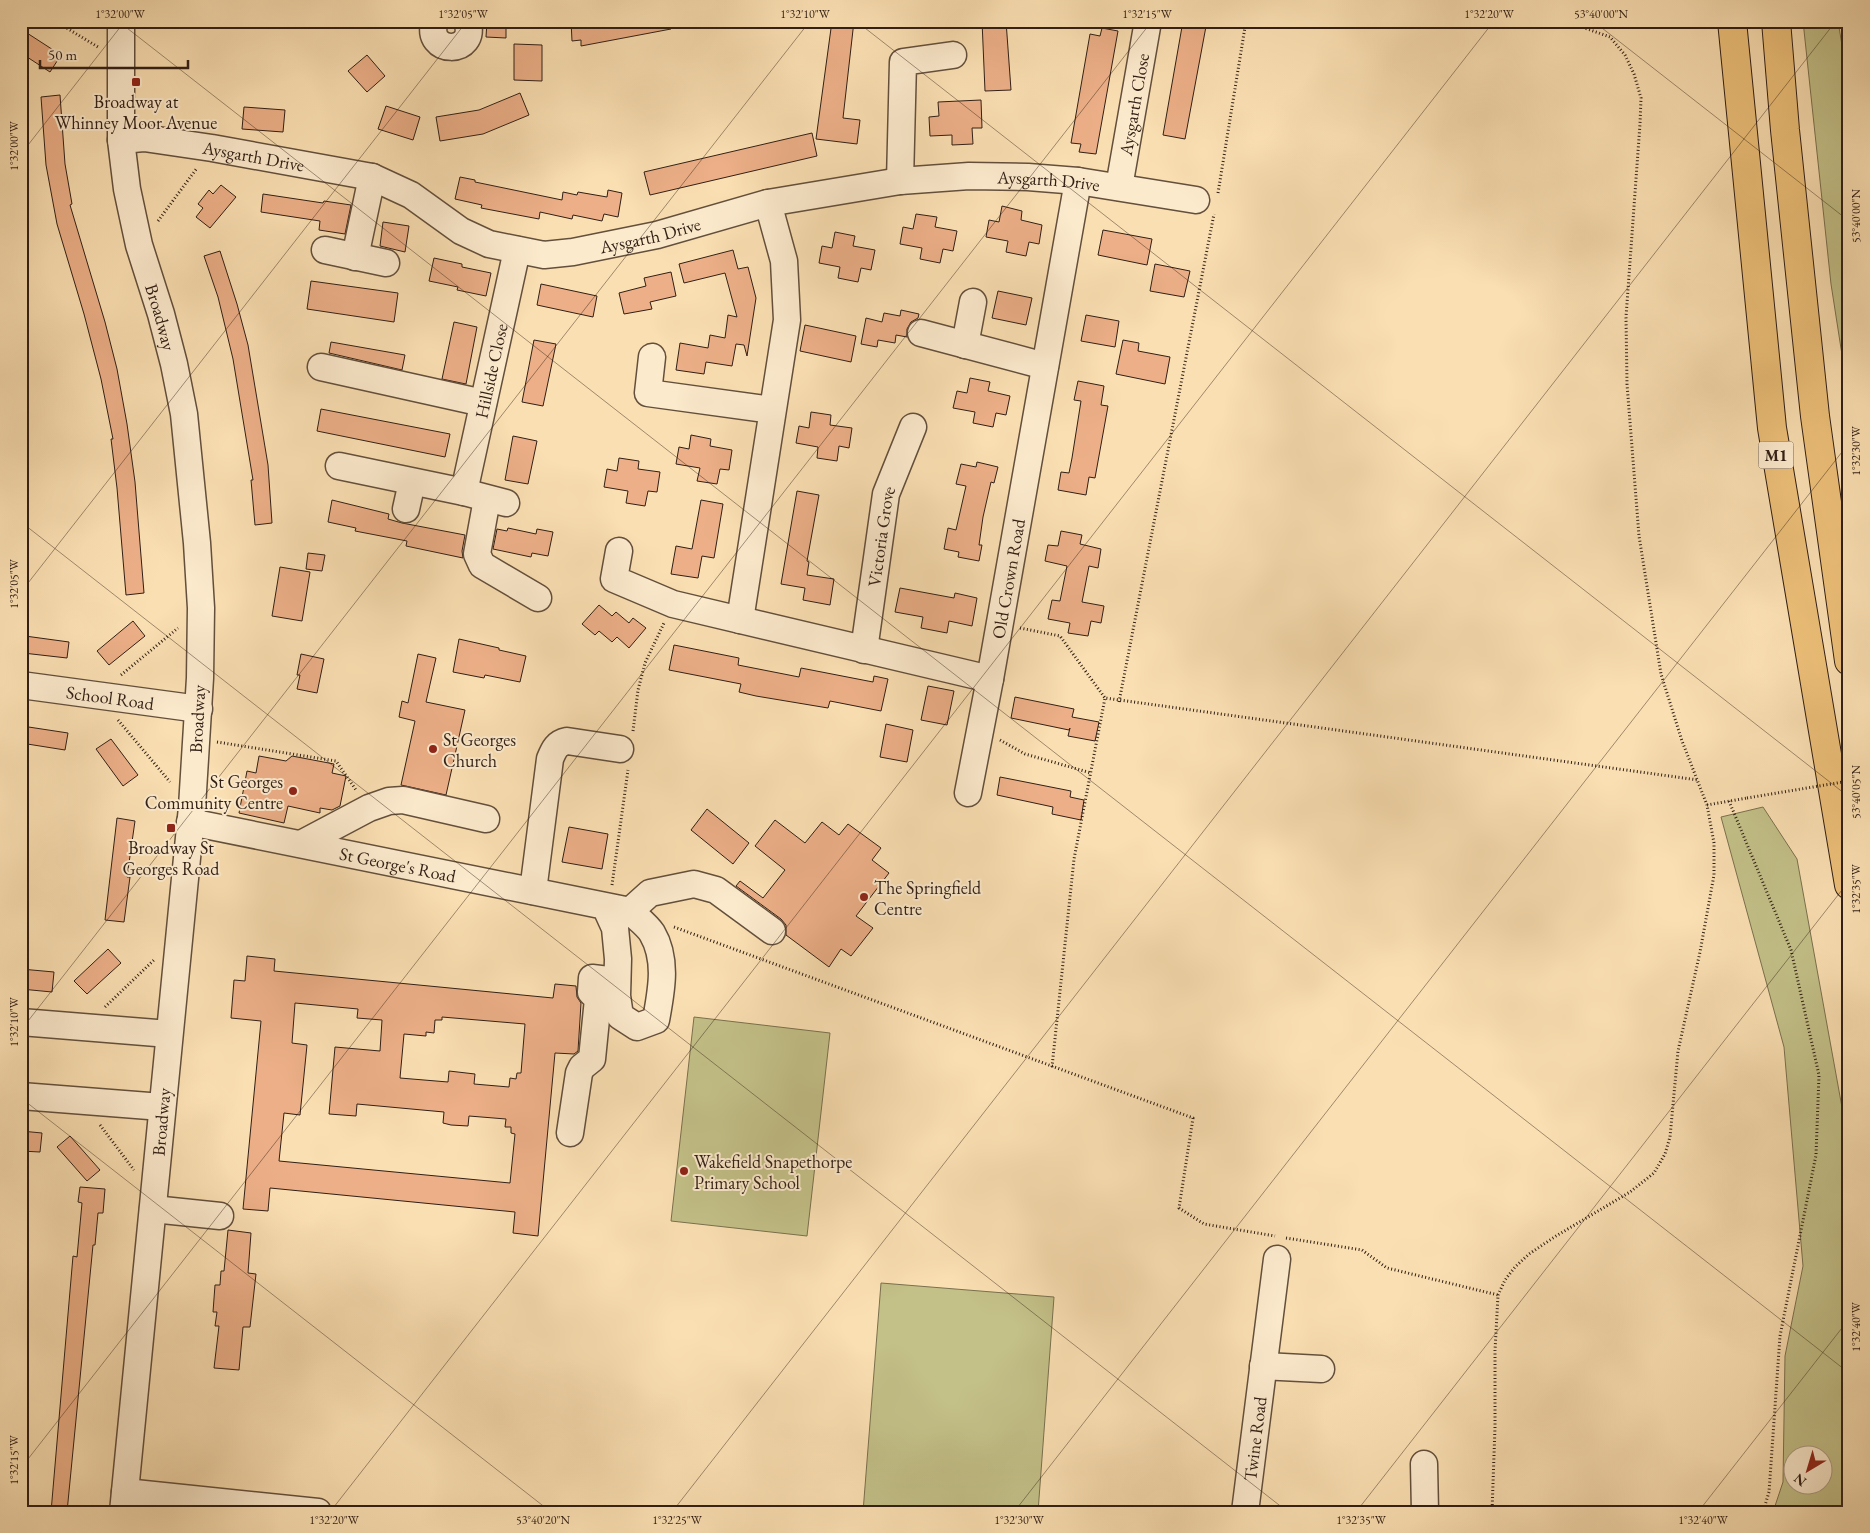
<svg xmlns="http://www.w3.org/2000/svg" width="1870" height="1533" font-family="'EB Garamond',serif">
  <rect width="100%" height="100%" fill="#fadfb2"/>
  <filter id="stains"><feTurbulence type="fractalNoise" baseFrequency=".004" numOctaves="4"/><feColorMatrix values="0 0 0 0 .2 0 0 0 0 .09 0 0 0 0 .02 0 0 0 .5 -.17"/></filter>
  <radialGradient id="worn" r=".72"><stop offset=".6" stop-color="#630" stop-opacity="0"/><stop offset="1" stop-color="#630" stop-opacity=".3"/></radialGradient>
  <!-- green -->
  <path fill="#c3c088" stroke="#7a704e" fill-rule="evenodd" d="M 1803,21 L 1838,21 L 1849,88 L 1849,400 L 1831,284 Z
    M 1763,807 L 1797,859 L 1849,1146 L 1849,1512 L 1773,1512 L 1783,1482 L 1785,1356 L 1803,1266 L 1784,1047 L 1721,817 ZM 1792,1456 L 1822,1456 L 1822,1486 L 1792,1486 Z
    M 694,1017 L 830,1033 L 807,1236 L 671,1221 Z
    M 881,1283 L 1054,1297 L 1038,1512 L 863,1512 Z"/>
  <!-- building -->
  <path fill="#ecaf87" stroke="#311f15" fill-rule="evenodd" d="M 487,21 L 506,21 L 506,38 L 486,37 Z
    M 571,21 L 670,21 L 671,29 L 581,46 L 581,40 L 572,41 Z
    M 832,21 L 854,21 L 843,118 L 860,120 L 857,144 L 816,139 Z
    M 982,21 L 1006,21 L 1011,90 L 985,91 Z
    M 1183,21 L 1207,21 L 1185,139 L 1163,135 Z
    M 1102,28 L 1118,31 L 1096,154 L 1079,152 L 1081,144 L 1071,143 L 1090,34 L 1100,36 Z
    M 27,33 L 61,55 L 50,72 L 21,53 L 21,42 Z
    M 514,44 L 542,45 L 542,81 L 514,80 Z
    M 367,55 L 385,76 L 367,92 L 348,71 Z
    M 520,93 L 529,115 L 483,134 L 440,141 L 436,117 L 479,110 Z
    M 60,95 L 65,164 L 72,204 L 70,205 L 105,322 L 117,369 L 127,424 L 135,482 L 144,593 L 126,595 L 117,488 L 111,439 L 113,439 L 101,379 L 84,314 L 57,224 L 46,165 L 41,97 Z
    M 981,100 L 982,128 L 972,128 L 973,144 L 952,145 L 952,135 L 930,136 L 929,117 L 939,116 L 938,102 Z
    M 386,106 L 420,117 L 413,140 L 378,129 Z
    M 244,107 L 285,110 L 283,132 L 242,129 Z
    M 812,133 L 817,156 L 650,195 L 644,172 Z
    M 460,177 L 475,180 L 475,182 L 562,200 L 563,192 L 577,195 L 578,192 L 607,197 L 608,190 L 622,193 L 618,217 L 604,214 L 602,221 L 573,215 L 572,219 L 540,212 L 539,219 L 481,208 L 482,205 L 455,199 Z
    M 221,185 L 236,197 L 210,228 L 196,217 L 203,208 L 198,204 L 209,190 L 213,194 Z
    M 263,194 L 323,203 L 324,201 L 351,205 L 345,234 L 319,230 L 320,221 L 261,212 Z
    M 1002,206 L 1022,211 L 1021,220 L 1042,225 L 1039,244 L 1029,242 L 1026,256 L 1006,252 L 1008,241 L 986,237 L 989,220 L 999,222 Z
    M 916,214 L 937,217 L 935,227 L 957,231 L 953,251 L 943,249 L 940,263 L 920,259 L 922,248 L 900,244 L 903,227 L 913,229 Z
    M 383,222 L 409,226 L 405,252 L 380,246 Z
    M 1103,230 L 1152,239 L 1147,265 L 1098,255 Z
    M 835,232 L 855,236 L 853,246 L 875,250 L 871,270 L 861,268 L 858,282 L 838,278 L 840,267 L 819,263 L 822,246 L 832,248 Z
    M 733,250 L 738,269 L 748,267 L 756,298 L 747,356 L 744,345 L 736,344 L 732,366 L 706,362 L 704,374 L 676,370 L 680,343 L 708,348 L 710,335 L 725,338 L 728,315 L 737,317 L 725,273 L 684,283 L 679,264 Z
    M 220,251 L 237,304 L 248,345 L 268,465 L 272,523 L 255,525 L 251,480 L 253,480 L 233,359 L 218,297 L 204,256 Z
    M 434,258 L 462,264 L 462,267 L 491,273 L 486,296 L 457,290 L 458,287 L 429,281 Z
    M 1155,264 L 1190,271 L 1184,297 L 1150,291 Z
    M 671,272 L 676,296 L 650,302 L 652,309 L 624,314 L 619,293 L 646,286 L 644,278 Z
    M 311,281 L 398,293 L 394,322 L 307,309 Z
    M 541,284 L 597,296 L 593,317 L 537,305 Z
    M 998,291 L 1032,298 L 1026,325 L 992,318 Z
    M 901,310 L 919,314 L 918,318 L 911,322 L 907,329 L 907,337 L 896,335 L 895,343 L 878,340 L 877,347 L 861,344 L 866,318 L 882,322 L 884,313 L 900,316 Z
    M 1086,315 L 1119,321 L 1115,347 L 1081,341 Z
    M 454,322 L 477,327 L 466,384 L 442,379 Z
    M 805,325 L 856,336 L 851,362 L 800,351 Z
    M 534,340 L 556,344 L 543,406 L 522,402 Z
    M 1123,340 L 1139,343 L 1138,351 L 1170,357 L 1165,384 L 1116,374 Z
    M 331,342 L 405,355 L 402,370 L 329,353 Z
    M 970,378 L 990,382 L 988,391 L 1010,396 L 1006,415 L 996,413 L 993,427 L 973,423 L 975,412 L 953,408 L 957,391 L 967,393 Z
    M 1078,381 L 1104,386 L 1101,405 L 1108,406 L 1095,478 L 1089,477 L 1086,495 L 1058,490 L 1061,472 L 1069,473 L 1072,458 L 1081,401 L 1074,400 Z
    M 321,409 L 450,434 L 445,457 L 317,431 Z
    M 811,412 L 831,415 L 830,425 L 852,428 L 849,448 L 839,446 L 837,461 L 817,458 L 818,447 L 796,443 L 799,426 L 809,428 Z
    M 691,435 L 711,439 L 710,446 L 732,450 L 729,470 L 720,469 L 717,484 L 697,481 L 700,468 L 676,464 L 679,447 L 689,449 Z
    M 513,436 L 537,441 L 528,484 L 505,480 Z
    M 619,458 L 639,461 L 638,469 L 660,472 L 657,492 L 648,491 L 645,506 L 626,503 L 628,491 L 604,487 L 607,469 L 617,471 Z
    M 977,462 L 998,467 L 994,483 L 991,482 L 983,517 L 979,545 L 982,545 L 979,561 L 958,557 L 959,552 L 944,549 L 948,528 L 956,530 L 966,486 L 956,484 L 961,464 L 976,467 Z
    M 797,491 L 819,495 L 807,561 L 809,562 L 807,575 L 834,579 L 830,605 L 803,600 L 805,588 L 781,584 Z
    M 332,500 L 389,514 L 388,519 L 402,523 L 465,535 L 462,551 L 463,558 L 406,546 L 407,541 L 355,531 L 356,528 L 328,522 Z
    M 701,500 L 723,504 L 714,558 L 702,556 L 698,578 L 671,574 L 676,546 L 692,549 Z
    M 508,528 L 536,534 L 537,529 L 553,532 L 548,556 L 532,553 L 531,557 L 493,549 L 497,529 L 507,531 Z
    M 1061,531 L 1082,535 L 1080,544 L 1101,549 L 1098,568 L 1089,566 L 1082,602 L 1104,606 L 1101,623 L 1091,621 L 1088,636 L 1068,633 L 1070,623 L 1048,619 L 1052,600 L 1060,601 L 1067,566 L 1045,561 L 1048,545 L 1058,546 Z
    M 308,553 L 325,555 L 322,571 L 306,569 Z
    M 280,567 L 310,572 L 302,621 L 272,616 Z
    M 900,588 L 954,598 L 955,593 L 977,598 L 972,626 L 949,621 L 947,633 L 921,628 L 923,617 L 895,612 Z
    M 599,605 L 612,616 L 616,612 L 629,623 L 633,618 L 646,628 L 629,648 L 617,637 L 612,642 L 599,631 L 595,635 L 582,624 Z
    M 133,621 L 145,636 L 109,665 L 97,651 Z
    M 25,636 L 69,642 L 67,658 L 23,653 Z
    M 459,639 L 499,648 L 499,650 L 526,656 L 520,682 L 485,675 L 484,678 L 453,672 Z
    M 674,645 L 739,658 L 738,665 L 799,677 L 801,668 L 873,682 L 874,676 L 888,679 L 881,711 L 830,701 L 828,708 L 756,696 L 739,692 L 741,684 L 669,670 Z
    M 301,654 L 324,659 L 317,693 L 297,689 L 300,675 L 297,675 Z
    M 418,654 L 436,658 L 426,702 L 465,710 L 446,795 L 401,785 L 415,721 L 399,717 L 402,701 L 408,703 Z
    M 928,686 L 954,691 L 947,725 L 921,720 Z
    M 1015,697 L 1074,709 L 1072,717 L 1099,722 L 1095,741 L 1068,736 L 1070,728 L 1069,730 L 1011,718 Z
    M 886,724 L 913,730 L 907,762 L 880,757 Z
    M 22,726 L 68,733 L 65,750 L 21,743 Z
    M 111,739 L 138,775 L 123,786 L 96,749 Z
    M 259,756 L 286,761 L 292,756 L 334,764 L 332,773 L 346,776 L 340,806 L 332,810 L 320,808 L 320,813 L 288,806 L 284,823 L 239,813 L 247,771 L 256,773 Z
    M 1000,777 L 1071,791 L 1070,797 L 1084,800 L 1081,820 L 1052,814 L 1053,807 L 997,795 Z
    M 707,809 L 749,843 L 733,864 L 691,830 Z
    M 117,818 L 135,821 L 127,877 L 130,877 L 124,922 L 105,920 Z
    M 775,820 L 805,843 L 822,822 L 839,835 L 848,824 L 881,848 L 872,860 L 889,873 L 856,916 L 873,928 L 851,956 L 841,949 L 829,967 L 786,935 L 786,925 L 781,919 L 736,886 L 740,881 L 763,898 L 785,870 L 755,846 Z
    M 569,827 L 608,834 L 602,869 L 562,862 Z
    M 108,949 L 121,963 L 87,994 L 74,981 Z
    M 247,956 L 275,959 L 274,971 L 553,998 L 555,984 L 576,986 L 577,997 L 581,1003 L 578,1051 L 574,1054 L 555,1053 L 538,1236 L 513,1233 L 515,1212 L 270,1188 L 268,1211 L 243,1209 L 261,1021 L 231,1018 L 234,980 L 245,981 ZM 295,1003 L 358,1009 L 357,1018 L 382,1020 L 380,1051 L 335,1047 L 329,1114 L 356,1116 L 357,1104 L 444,1112 L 443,1123 L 451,1125 L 468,1126 L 469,1116 L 506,1119 L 505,1127 L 511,1127 L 511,1133 L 515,1134 L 510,1183 L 279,1161 L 284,1113 L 300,1115 L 307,1045 L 292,1043 ZM 442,1017 L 525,1024 L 521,1073 L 517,1073 L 516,1079 L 510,1078 L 509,1087 L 474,1084 L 475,1074 L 449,1071 L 448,1082 L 400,1078 L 404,1034 L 426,1036 L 426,1032 L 434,1033 L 435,1020 L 442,1020 Z
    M 21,969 L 54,972 L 52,992 L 21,989 Z
    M 21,1131 L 42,1133 L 40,1152 L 21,1151 Z
    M 70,1136 L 100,1170 L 87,1181 L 57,1147 Z
    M 80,1187 L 105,1189 L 103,1213 L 98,1213 L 95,1245 L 93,1245 L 67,1512 L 51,1512 L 73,1256 L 77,1257 L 82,1203 L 78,1202 Z
    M 228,1230 L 251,1233 L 248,1273 L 256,1274 L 250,1327 L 243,1327 L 239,1370 L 214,1368 L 219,1326 L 215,1326 L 217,1312 L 213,1312 L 215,1285 L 220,1285 L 221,1271 L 224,1271 Z"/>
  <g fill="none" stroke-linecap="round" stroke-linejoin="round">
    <!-- minor casing -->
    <g stroke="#634f3c" stroke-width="29">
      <g id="minor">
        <path id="s1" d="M 121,21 L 121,140 L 127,189 L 139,245 L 161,314 L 174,364 L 184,414 L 197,543 L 201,608 L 200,678 L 192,807 L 123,1512"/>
        <path d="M 435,21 C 423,55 479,56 467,21"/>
        <path id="s2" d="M 121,140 L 144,138 L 212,148 L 372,177 L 411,195 L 461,231 L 489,244 L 544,255 L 573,252 L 657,235 L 768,203 L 900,181 L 969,176 L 1028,177 L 1078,181 L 1196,200"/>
        <path d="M 900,181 L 903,62 L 953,55"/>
        <path id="s3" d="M 1119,187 L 1148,21"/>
        <path d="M 325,250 L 386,263"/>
        <path d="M 355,257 L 372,177"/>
        <path d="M 921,333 L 1045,366"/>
        <path d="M 965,345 L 973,302"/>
        <path d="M 652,357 L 648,393 L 772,410"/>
        <path d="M 321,367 L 483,403"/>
        <path d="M 339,466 L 464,492 L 506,503"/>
        <path id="s4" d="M 464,492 L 517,250"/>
        <path d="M 487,499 L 477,554 L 482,565 L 538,598"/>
        <path d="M 406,509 L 412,482"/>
        <path d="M 619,551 L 614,579 L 673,604 L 990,679"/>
        <path d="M 740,620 L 787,320 L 784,261 L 768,203"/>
        <path id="s5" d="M 864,650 L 886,494 L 913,427"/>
        <path id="s6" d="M 21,685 L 199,709"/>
        <path id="s7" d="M 968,793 L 990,679 L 1078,181"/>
        <path id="s8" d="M 190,822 L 630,911 C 637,918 647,925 652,933 C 668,960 661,992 656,1020 L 637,1027 L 620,1016 L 617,996 L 618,959 L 615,928 L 605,906"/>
        <path d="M 301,844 L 369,808 L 389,801 L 403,800 L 486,819"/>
        <path d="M 533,891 L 550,759 C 554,749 557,743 567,741 L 620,749"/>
        <path d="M 630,911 L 650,893 L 694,884 L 716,890 L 772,931"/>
        <path d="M 21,1022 L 169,1034"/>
        <path d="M 21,1096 L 162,1107"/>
        <path d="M 570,1133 L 579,1073 L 582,1067 L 592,1059 L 598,999 L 591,992 L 592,978 L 617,981"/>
        <path d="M 153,1209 L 220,1216"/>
        <path d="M 1263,1366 L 1321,1369"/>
        <path d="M 1424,1464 L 1425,1512"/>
        <path d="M 125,1492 L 318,1512"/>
        <path id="s9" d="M 1245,1512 L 1277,1259"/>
      </g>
    </g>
    <!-- highway casing -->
    <g stroke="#311f15" stroke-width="30">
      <path id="highway" d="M 1732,21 L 1772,428 L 1849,885
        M 1776,21 L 1785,130 L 1815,416 L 1849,661"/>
    </g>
    <!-- path -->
    <path stroke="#311f15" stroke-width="3" stroke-dasharray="1 2.5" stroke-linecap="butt" d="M 55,21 L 98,47
      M 1218,193 L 1246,21
      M 158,221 L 197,168
      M 1020,628 L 1060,636 L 1105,698
      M 121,675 L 178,628
      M 1119,702 L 1214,214
      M 118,720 L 170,782
      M 633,731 L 638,690 L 645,663 L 664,623
      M 1000,740 L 1025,754 L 1091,773
      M 217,742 L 336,761 L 356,790
      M 1729,801 L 1791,950 L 1819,1075 L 1816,1155 L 1780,1336 L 1769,1492 L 1763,1512
      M 1707,805 L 1747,798
      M 612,885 L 628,770
      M 674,927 L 1193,1118 L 1179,1208 L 1204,1224 L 1275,1236
      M 105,1007 L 155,959
      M 1052,1067 L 1074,859 L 1105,698 L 1698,780
      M 100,1125 L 134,1170
      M 1286,1238 L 1362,1250 L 1387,1268 L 1498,1295
      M 1492,1512 L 1495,1427 L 1495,1351 L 1498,1295 L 1505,1280 L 1515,1267 L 1529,1254 L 1556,1236 L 1630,1192 L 1654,1173 L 1665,1154 L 1670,1137 L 1678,1051 L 1700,952 L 1714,875 L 1714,843 L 1707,805 L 1682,741 L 1661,674 L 1639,536 L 1627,384 L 1626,317 L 1640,124 L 1641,98 L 1634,74 L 1625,55 L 1610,37 L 1565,21"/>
    <!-- minor -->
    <use href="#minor" stroke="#fceacd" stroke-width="26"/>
    <!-- highway -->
    <use href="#highway" stroke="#edc079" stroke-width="28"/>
    <!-- path-bridge -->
    <path stroke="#311f15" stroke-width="3" stroke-dasharray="1 2.5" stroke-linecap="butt" d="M 1747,798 L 1849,781"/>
  </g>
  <!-- ticks -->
  <path fill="none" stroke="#311f15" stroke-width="1" stroke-opacity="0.45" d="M 118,21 L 1849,1373M 856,21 L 1849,797M 1593,21 L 1849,221M 21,154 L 125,21M 21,522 L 1288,1512M 21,592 L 467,21M 21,1030 L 810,21M 21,1098 L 551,1512M 21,1468 L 1152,21M 330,1512 L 1494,21M 672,1512 L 1836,21M 1014,1512 L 1849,443M 1356,1512 L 1849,881M 1698,1512 L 1849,1319"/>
  <!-- markers -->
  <g fill="#8f2418" stroke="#fceacd" stroke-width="2">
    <rect x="131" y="77" width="10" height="10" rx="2.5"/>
    <circle cx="433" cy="749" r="5"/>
    <circle cx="293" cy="791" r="5"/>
    <rect x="166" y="823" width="10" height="10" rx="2.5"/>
    <circle cx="864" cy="897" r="5"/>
    <circle cx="684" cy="1171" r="5"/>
  </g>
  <g text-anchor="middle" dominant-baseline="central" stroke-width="4" stroke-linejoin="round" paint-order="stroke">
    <!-- shield labels -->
    <rect fill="#fceacd" stroke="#6e5c4c" stroke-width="1" x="1758.5" y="441.5" width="35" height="27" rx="4"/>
    <g font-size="16" font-weight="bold" fill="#311f15">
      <text x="1776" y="455">M1</text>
    </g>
    <!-- poi labels -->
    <g font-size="18" fill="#311f15" stroke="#fceacd" text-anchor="start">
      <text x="136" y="101" text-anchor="middle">Broadway at<tspan x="136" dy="21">Whinney Moor Avenue</tspan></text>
      <text x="443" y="739">St Georges<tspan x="443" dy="21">Church</tspan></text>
      <text x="283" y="781" text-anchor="end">St Georges<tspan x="283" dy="21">Community Centre</tspan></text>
      <text x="171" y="847" text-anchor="middle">Broadway St<tspan x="171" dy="21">Georges Road</tspan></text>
      <text x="874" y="887">The Springfield<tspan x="874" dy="21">Centre</tspan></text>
      <text x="694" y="1161">Wakefield Snapethorpe<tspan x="694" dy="21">Primary School</tspan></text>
    </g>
    <!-- street labels -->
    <g font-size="18" fill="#311f15" stroke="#fceacd">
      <text stroke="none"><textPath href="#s3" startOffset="84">Aysgarth Close</textPath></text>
      <text stroke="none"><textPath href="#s2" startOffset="134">Aysgarth Drive</textPath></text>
      <text stroke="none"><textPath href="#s2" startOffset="959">Aysgarth Drive</textPath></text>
      <text stroke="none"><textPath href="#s2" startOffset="554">Aysgarth Drive</textPath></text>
      <text stroke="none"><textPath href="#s1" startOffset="301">Broadway</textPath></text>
      <text stroke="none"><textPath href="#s4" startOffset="124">Hillside Close</textPath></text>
      <text stroke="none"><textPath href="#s5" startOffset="115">Victoria Grove</textPath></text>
      <text stroke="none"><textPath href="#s7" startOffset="218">Old Crown Road</textPath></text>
      <text stroke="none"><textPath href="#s6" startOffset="90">School Road</textPath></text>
      <text transform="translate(197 719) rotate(-87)">Broadway</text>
      <text stroke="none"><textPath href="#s8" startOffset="212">St George's Road</textPath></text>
      <text transform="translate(161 1122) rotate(-85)">Broadway</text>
      <text stroke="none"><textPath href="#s9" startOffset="74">Twine Road</textPath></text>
    </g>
  </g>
  <!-- margin -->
  <rect width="1870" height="1533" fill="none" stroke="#fadfb2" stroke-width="55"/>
  <!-- north arrow -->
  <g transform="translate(1808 1470) rotate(218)"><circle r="24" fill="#fceacd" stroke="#ab9983"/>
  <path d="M0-4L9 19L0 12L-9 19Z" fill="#8f2418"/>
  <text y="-8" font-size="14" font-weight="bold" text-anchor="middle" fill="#311f15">N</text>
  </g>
  <!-- scale -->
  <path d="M40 60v8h148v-8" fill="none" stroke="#311f15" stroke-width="2.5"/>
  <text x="48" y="60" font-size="15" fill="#311f15" stroke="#fceacd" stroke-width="4" paint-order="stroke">50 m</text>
  <rect x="28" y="28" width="1814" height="1478" fill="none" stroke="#311f15" stroke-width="2"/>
  <g font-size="12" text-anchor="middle" fill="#311f15">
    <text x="120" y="18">1°32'00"W</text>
    <text x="463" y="18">1°32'05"W</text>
    <text x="805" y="18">1°32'10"W</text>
    <text x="1147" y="18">1°32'15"W</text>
    <text x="1489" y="18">1°32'20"W</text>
    <text x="1601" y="18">53°40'00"N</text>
    <text transform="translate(14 146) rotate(-90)" y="4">1°32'00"W</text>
    <text transform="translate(1856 216) rotate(-90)" y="4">53°40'00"N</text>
    <text transform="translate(1856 451) rotate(-90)" y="4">1°32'30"W</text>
    <text transform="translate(14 584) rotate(-90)" y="4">1°32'05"W</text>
    <text transform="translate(1856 792) rotate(-90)" y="4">53°40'05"N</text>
    <text transform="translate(1856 889) rotate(-90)" y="4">1°32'35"W</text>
    <text transform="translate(14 1022) rotate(-90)" y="4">1°32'10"W</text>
    <text transform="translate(1856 1327) rotate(-90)" y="4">1°32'40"W</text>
    <text transform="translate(14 1460) rotate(-90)" y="4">1°32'15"W</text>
    <text x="334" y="1524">1°32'20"W</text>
    <text x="543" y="1524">53°40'20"N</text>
    <text x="677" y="1524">1°32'25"W</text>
    <text x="1019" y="1524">1°32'30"W</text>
    <text x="1361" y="1524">1°32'35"W</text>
    <text x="1703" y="1524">1°32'40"W</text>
  </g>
  <rect width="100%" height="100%" filter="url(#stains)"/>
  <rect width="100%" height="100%" fill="url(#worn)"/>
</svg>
